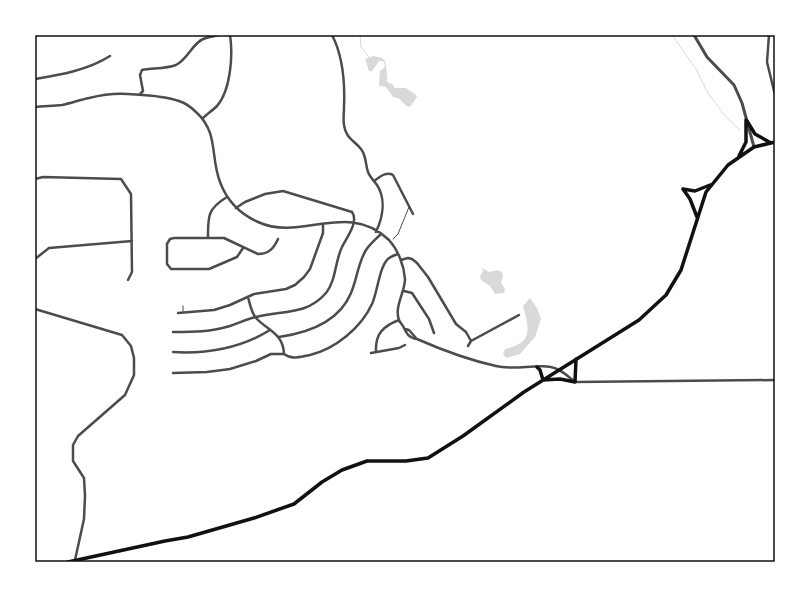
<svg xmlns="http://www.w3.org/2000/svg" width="810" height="597" font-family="Ubuntu,sans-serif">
  <rect width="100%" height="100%" fill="#fff"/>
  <!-- water -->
  <path fill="#d9d9d9" d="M 373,56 C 382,58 386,57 386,68 C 387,73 388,77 387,82 L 392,84 L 395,88 L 406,88 L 416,95 L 417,97 L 411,106 L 408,107 L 401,101 L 400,99 L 393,97 L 386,87 L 379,86 L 380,71 L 384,68 L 385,65 L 383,61 L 379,61 L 372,71 L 369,71 L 365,59 Z
    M 482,268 L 489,272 L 497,270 L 502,272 L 503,276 L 501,283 L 505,289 L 504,293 L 495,294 L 490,286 L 481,280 L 480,276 L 483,271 Z
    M 530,298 L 537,308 L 541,319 L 535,337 L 520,354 L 506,358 L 503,354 L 505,349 C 534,342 529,329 523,306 Z"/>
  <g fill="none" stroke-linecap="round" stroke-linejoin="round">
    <!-- stream -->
    <path stroke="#d9d9d9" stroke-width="1" d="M 360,35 L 361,47 L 369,57
      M 672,35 L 696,69 L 708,93 L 726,117 L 740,130
      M 772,151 L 775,153"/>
    <!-- service -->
    <path stroke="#4c4c4c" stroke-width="1" d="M 393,239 L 398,234 L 409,207
      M 183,312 L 183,306"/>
    <!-- minor -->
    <path stroke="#4c4c4c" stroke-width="2.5" d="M 332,35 C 343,56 345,83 344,107 C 344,113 343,119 344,125 C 346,139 354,140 361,149 C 367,157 365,164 368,172 C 370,177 374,181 377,185 C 386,199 383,217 376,232
      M 769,35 L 767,62 L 775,95
      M 35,79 C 60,75 88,70 110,56
      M 140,94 L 143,91 L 140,75 L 142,70 C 153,68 165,69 176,65 C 188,59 192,44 203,39 C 208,37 214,36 219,35
      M 35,107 C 44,106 53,106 62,105 C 71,103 80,100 89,98 C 101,95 114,93 128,94 C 144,95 162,95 179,101 C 185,103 191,107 196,112 C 219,133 210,156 220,182 C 227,201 240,214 258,222 C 301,242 348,200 389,240 C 398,250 404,265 405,279 C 405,292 394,307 399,320 C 400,323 403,325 404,328 C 407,334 409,338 417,339 C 442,350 469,360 496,366 C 516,371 541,362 557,369 C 564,372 570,378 575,382 L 775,380
      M 203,118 C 207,114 213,110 217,106 C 231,90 233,54 230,35
      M 35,179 L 43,177 L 121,179 L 131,194 L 132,272 L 128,280
      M 374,181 C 380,177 386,171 393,175 L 413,214
      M 208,238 C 208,217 207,209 227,197
      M 243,248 L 237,257 L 209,269 L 171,269 L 167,264 L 167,244 L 170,239 L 174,238 L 224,238 L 258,254 C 269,254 274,248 278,239
      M 35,259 L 49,248 L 132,241
      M 401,260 L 408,258 L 412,259 L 417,263 L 428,277 L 456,324 L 466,332 L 471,341
      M 404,291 L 412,293 L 429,319 L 434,333
      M 248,297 C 250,304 251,312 256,318 C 268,331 283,333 284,354
      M 35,309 L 122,335 L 131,346 L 134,358 L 134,375 L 125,395 L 78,436 L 73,445 L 73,461 L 84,478 L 85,496 L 84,519 L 75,560
      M 178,313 L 214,310 L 230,305 L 254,294 L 286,289 L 295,285 L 304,277 L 310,269 L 323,233 L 323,224
      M 405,329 L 409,330 L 416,338
      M 173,332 C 193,332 211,332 230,326 C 239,323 247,319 256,317 C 282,310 306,316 326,293 C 336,281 335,261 342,247 C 347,237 359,222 352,212 L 283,191 L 265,194 L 245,202 L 236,208
      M 279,337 C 307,333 339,322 351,293 C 357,279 358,263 366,250 C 370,244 376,239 381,234
      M 468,346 L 471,341 L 519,315
      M 173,352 C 207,354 241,348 270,330
      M 376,352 C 375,334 383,326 399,320
      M 371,353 L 399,348 L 405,345
      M 173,373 L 207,372 L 230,369 L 256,361 L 271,354 L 284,354 C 292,360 299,357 310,355 C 335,349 361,328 372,304 C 378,291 379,266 389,258 C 392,256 395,255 398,254"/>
    <!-- tertiary -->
    <path stroke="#4c4c4c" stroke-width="3" d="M 694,35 L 707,57 L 734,85 L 742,103 L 754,147"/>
    <!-- secondary -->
    <path stroke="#111" stroke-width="3.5" d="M 747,121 L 755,134 L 771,143
      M 739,156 L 746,142 L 746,120
      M 683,189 L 690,199 L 697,217
      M 683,189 L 695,191 L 710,185
      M 537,367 L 540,370 L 543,380
      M 543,380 L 560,379 L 575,382 L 576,359
      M 68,562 L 165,541 L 188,537 L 254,518 L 294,504 L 322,482 L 342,470 L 367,461 L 406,461 L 428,458 L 463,436 L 524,392 L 639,320 L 666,295 L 681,270 L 706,192 L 728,165 L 754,147 L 775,142"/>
  </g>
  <!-- border -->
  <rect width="810" height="597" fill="none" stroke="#ffffff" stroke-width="72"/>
  <rect x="36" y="36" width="738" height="525" fill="none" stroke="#111" stroke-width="1.5"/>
</svg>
